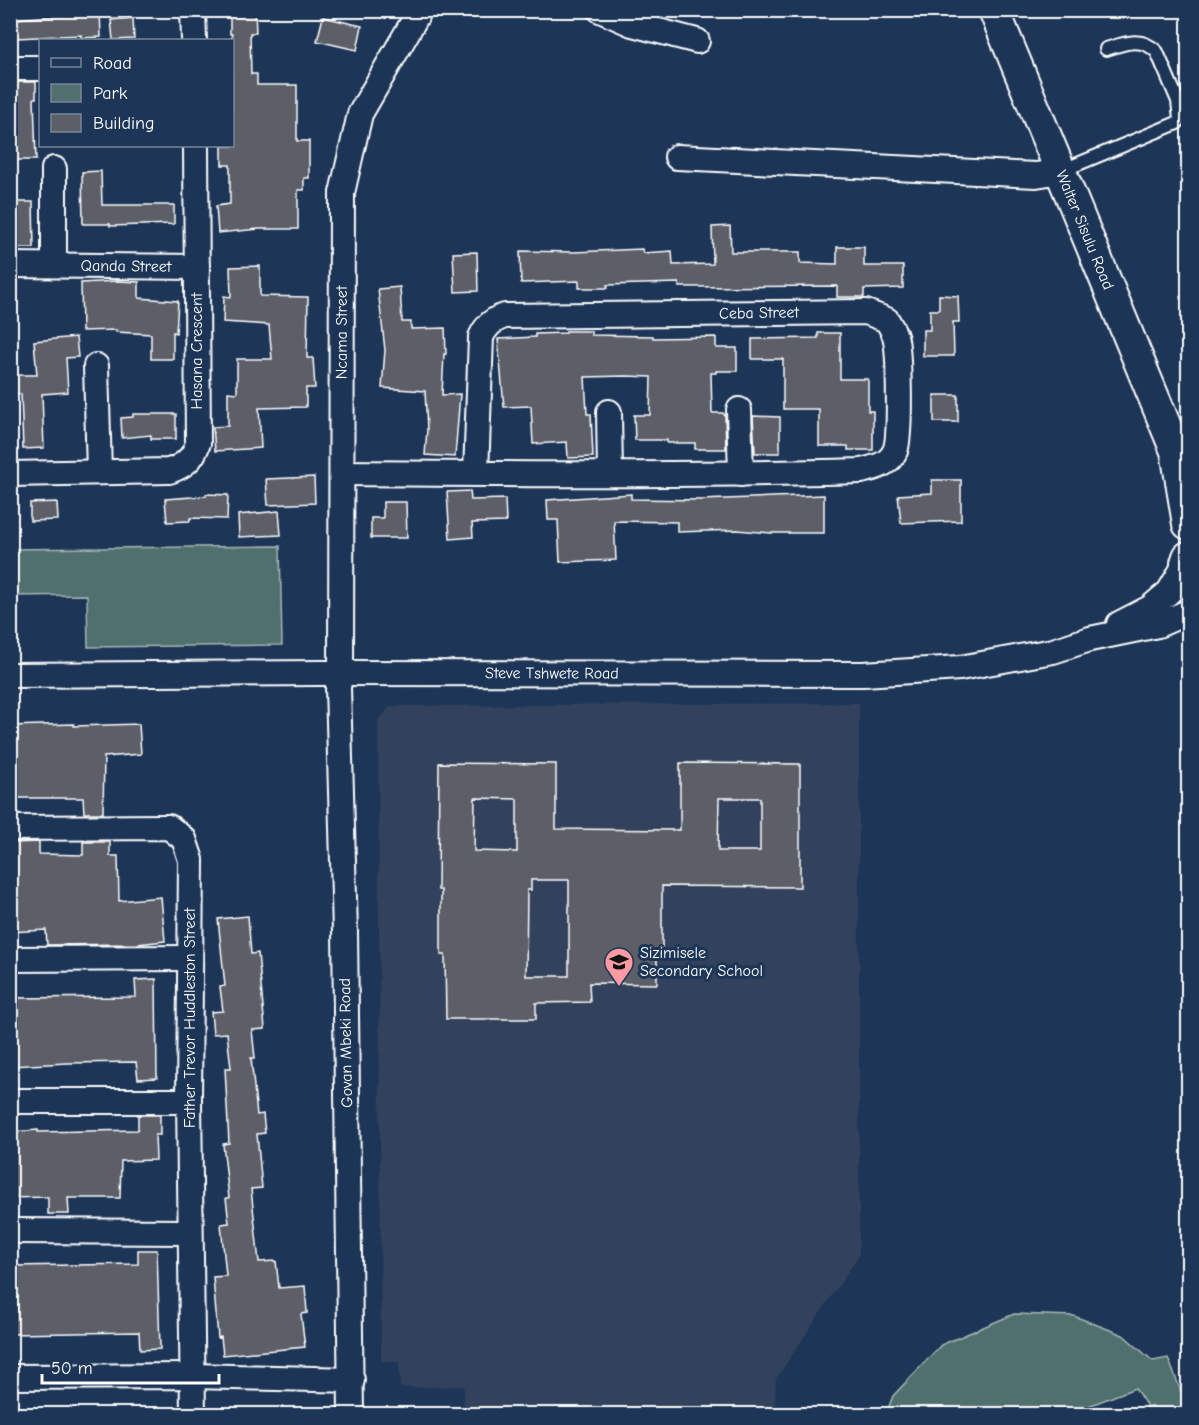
<svg xmlns="http://www.w3.org/2000/svg" width="1199" height="1425" font-family="'Comic Neue',sans-serif">
  <rect width="100%" height="100%" fill="#1d3557"/>
  <filter id="ink" filterUnits="userSpaceOnUse"><feTurbulence type="fractalNoise" baseFrequency=".0167" numOctaves="2"/><feDisplacementMap in="SourceGraphic" scale="12" xChannelSelector="R" yChannelSelector="G"/><feConvolveMatrix kernelMatrix="1 2 1 2 8 2 1 2 1" color-interpolation-filters="sRGB"/></filter>
  <g filter="url(#ink)">
    <!-- built -->
    <path fill="#30425c" d="M 859,703 L 859,1255 L 776,1379 L 775,1414 L 464,1414 L 464,1386 L 400,1388 L 399,1362 L 381,1361 L 378,720 L 391,706 Z"/>
    <!-- green -->
    <path fill="#506f6d" stroke="#a8b7b6" stroke-width="1.5" d="M 280,546 L 282,645 L 88,647 L 87,595 L 11,596 L 11,549 Z
      M 1014,1314 L 1074,1316 L 1123,1335 L 1153,1361 L 1168,1358 L 1188,1409 L 1188,1414 L 1152,1414 L 1135,1388 L 1068,1414 L 886,1414 L 893,1396 L 941,1345 Z"/>
    <!-- building -->
    <path fill="#5d5f67" stroke="#fff" stroke-width="1.5" fill-rule="evenodd" d="M 79,10 L 100,10 L 101,37 L 81,38 L 81,35 L 16,38 L 15,19 L 80,14 Z
      M 230,11 L 255,11 L 256,33 L 250,33 L 251,74 L 257,74 L 257,85 L 297,85 L 297,141 L 309,141 L 309,178 L 304,178 L 304,190 L 298,190 L 298,229 L 259,229 L 218,233 L 216,206 L 230,204 L 230,165 L 222,165 L 222,146 L 232,146 L 232,34 L 230,34 Z
      M 323,17 L 362,26 L 357,50 L 317,41 Z
      M 133,18 L 134,39 L 113,40 L 111,20 Z
      M 14,82 L 36,82 L 36,98 L 34,98 L 36,160 L 14,160 Z
      M 101,171 L 102,205 L 174,205 L 174,224 L 110,226 L 110,224 L 83,224 L 82,172 Z
      M 10,202 L 33,202 L 34,248 L 10,248 Z
      M 730,226 L 731,252 L 800,252 L 800,263 L 837,264 L 837,247 L 864,247 L 864,266 L 903,266 L 903,288 L 864,289 L 864,297 L 837,297 L 837,286 L 679,287 L 679,283 L 607,285 L 608,288 L 579,288 L 579,281 L 521,283 L 520,251 L 574,252 L 642,249 L 643,253 L 672,251 L 673,265 L 713,264 L 712,227 Z
      M 477,252 L 478,291 L 455,292 L 453,253 Z
      M 260,266 L 260,296 L 308,297 L 307,358 L 313,358 L 315,388 L 306,388 L 306,407 L 259,408 L 261,448 L 215,451 L 213,427 L 228,426 L 228,392 L 237,393 L 237,359 L 272,359 L 269,325 L 223,322 L 224,296 L 231,297 L 230,267 Z
      M 117,281 L 139,282 L 139,298 L 178,301 L 176,333 L 173,332 L 173,359 L 151,359 L 151,334 L 116,332 L 116,330 L 82,331 L 81,283 Z
      M 400,287 L 402,322 L 411,322 L 411,329 L 445,328 L 446,354 L 444,354 L 442,395 L 460,394 L 455,457 L 425,455 L 427,430 L 425,391 L 382,388 L 385,350 L 378,289 Z
      M 939,295 L 958,296 L 959,322 L 953,322 L 954,356 L 923,356 L 923,330 L 930,330 L 930,310 L 939,310 Z
      M 566,331 L 591,331 L 591,335 L 653,336 L 653,338 L 716,337 L 716,348 L 737,348 L 737,371 L 716,371 L 716,373 L 711,373 L 712,413 L 723,413 L 725,416 L 726,449 L 695,449 L 695,443 L 667,443 L 667,440 L 635,440 L 634,415 L 650,415 L 651,377 L 626,376 L 585,377 L 587,414 L 591,414 L 593,457 L 568,458 L 567,442 L 533,444 L 531,406 L 504,407 L 498,339 L 535,337 L 535,334 L 566,333 Z
      M 818,333 L 840,333 L 840,379 L 868,379 L 868,411 L 873,411 L 873,450 L 848,450 L 848,446 L 819,446 L 819,409 L 783,409 L 783,359 L 752,359 L 752,339 L 818,338 Z
      M 76,337 L 78,357 L 66,358 L 68,392 L 42,394 L 44,448 L 23,449 L 21,394 L 10,394 L 10,375 L 37,375 L 34,341 Z
      M 934,395 L 958,395 L 958,422 L 934,422 Z
      M 133,414 L 176,414 L 176,439 L 151,439 L 151,435 L 122,438 L 121,418 L 133,417 Z
      M 753,416 L 780,417 L 780,453 L 755,453 Z
      M 314,477 L 315,503 L 268,505 L 266,479 Z
      M 932,480 L 961,480 L 961,521 L 901,523 L 898,495 L 932,493 Z
      M 470,491 L 471,500 L 505,499 L 506,522 L 472,523 L 473,537 L 450,539 L 447,492 Z
      M 206,494 L 228,495 L 227,519 L 190,518 L 190,521 L 167,522 L 165,499 L 206,496 Z
      M 631,494 L 631,499 L 700,500 L 824,495 L 824,533 L 771,533 L 737,530 L 677,532 L 677,522 L 614,521 L 616,560 L 560,562 L 558,520 L 548,520 L 547,500 Z
      M 57,502 L 58,520 L 30,521 L 30,503 Z
      M 383,502 L 406,502 L 407,538 L 371,538 L 371,518 L 383,518 Z
      M 279,511 L 281,535 L 239,537 L 238,515 Z
      M 74,724 L 74,726 L 139,724 L 141,754 L 104,757 L 103,813 L 84,813 L 83,798 L 10,798 L 10,726 Z
      M 439,763 L 556,764 L 556,829 L 680,830 L 680,763 L 800,764 L 800,887 L 662,886 L 662,953 L 657,953 L 657,984 L 589,983 L 590,1002 L 536,1003 L 536,1019 L 446,1019 L 445,955 L 441,955 L 441,890 L 438,890 ZM 475,798 L 517,799 L 517,852 L 474,851 ZM 719,798 L 760,798 L 760,851 L 718,851 ZM 531,880 L 569,880 L 569,976 L 526,976 L 527,890 L 531,890 Z
      M 39,842 L 39,854 L 83,855 L 83,842 L 110,842 L 110,856 L 118,856 L 119,901 L 161,897 L 165,941 L 137,944 L 47,945 L 46,930 L 10,932 L 10,843 Z
      M 248,916 L 251,954 L 258,953 L 265,1029 L 252,1030 L 255,1058 L 251,1058 L 257,1115 L 263,1114 L 265,1133 L 257,1134 L 262,1188 L 251,1189 L 259,1262 L 276,1261 L 279,1288 L 305,1286 L 307,1313 L 301,1314 L 305,1347 L 223,1355 L 221,1337 L 218,1338 L 213,1277 L 226,1276 L 221,1224 L 229,1223 L 226,1198 L 229,1198 L 223,1144 L 229,1143 L 225,1068 L 231,1068 L 227,1033 L 213,1034 L 211,1012 L 223,1011 L 220,987 L 225,986 L 218,919 Z
      M 156,979 L 157,1078 L 138,1079 L 136,1062 L 67,1063 L 10,1066 L 10,998 L 136,997 L 135,980 Z
      M 138,1115 L 160,1115 L 160,1135 L 155,1135 L 156,1160 L 121,1161 L 120,1198 L 68,1198 L 69,1214 L 48,1214 L 48,1197 L 10,1198 L 10,1132 L 38,1130 L 38,1132 L 138,1130 Z
      M 138,1250 L 157,1250 L 160,1349 L 140,1350 L 139,1332 L 10,1334 L 10,1266 L 138,1264 Z"/>
    <g fill="none" stroke-linecap="round" stroke-linejoin="round">
      <!-- service casing -->
      <g stroke="#fff" stroke-width="16">
        <path id="service" d="M 1061,171 L 1177,123 L 1180,119 L 1178,101 L 1157,52 C 1142,36 1125,43 1106,49"/>
      </g>
      <!-- minor casing -->
      <g stroke="#fff" stroke-width="28">
        <g id="minor">
          <path d="M 193,10 L 194,40"/>
          <path d="M 600,10 L 632,24 L 697,41"/>
          <path d="M 10,68 L 40,68"/>
          <path d="M 677,157 L 1036,175 L 1061,171"/>
          <path d="M 54,264 L 54,169"/>
          <path id="s1" d="M 10,265 L 197,267"/>
          <path d="M 96,366 L 99,472"/>
          <path d="M 739,410 L 741,474"/>
          <path d="M 609,412 L 610,474"/>
          <path d="M 342,473 C 515,474 688,476 861,471 C 874,468 889,465 895,451 C 901,438 899,357 896,340 C 895,333 890,326 887,320 L 866,312 L 505,316 C 493,319 486,326 481,337 L 476,474"/>
          <path d="M 10,474 L 169,471 C 184,466 193,459 198,443 L 196,146"/>
          <path d="M 1119,624 L 1150,608 L 1169,592 L 1186,563"/>
          <path id="s2" d="M 10,675 L 321,673 L 863,674 L 960,668 L 1053,651 L 1090,639 L 1158,625 L 1188,612"/>
          <path d="M 10,828 L 169,827 L 184,839 L 191,860 L 189,1101 L 193,1414"/>
          <path d="M 10,959 L 189,958"/>
          <path d="M 10,1101 L 189,1101"/>
          <path d="M 10,1231 L 190,1232"/>
          <path d="M 10,1377 L 193,1376 L 352,1380"/>
          <path id="s3" d="M 351,1414 L 345,932 L 338,687 L 341,673 L 342,193 L 360,114 L 420,10"/>
        </g>
      </g>
      <!-- tertiary casing -->
      <g stroke="#fff" stroke-width="34">
        <g id="tertiary">
          <path id="s4" d="M 994,10 L 1176,451 L 1188,524"/>
          <path d="M 1188,557 L 1186,563 L 1188,582"/>
        </g>
      </g>
      <!-- service -->
      <use href="#service" stroke="#1d3557" stroke-width="12"/>
      <!-- minor -->
      <use href="#minor" stroke="#1d3557" stroke-width="24"/>
      <!-- tertiary -->
      <use href="#tertiary" stroke="#1d3557" stroke-width="30"/>
    </g>
  </g>
  <!-- icons -->
  <defs>
    <g id="school-pin" transform="scale(1.5)"><path d="M0 17L-7.5 6A9.5 9.5 0 1 1 7.5 6Z" fill="#ff9aa2" stroke="#1d3557"/><path d="M0-5L7-2L0 1L-7-2ZM-4 1L0 2.5L4 1V4Q0 6-4 4Z" fill="#111"/></g>
  </defs>
  <g fill-rule="evenodd">
    <use href="#school-pin" x="619" y="962"/>
  </g>
  <g text-anchor="middle" dominant-baseline="central" stroke-width="6" stroke-linejoin="round" paint-order="stroke">
    <!-- street labels -->
    <g font-size="16" fill="#fff" stroke="#1d3557">
      <text stroke="none"><textPath href="#s4" startOffset="238">Walter Sisulu Road</textPath></text>
      <text stroke="none"><textPath href="#s1" startOffset="116">Qanda Street</textPath></text>
      <text transform="translate(759 313) rotate(-1)">Ceba Street</text>
      <text stroke="none"><textPath href="#s3" startOffset="1082">Ncama Street</textPath></text>
      <text transform="translate(197 351) rotate(-90)">Hasana Crescent</text>
      <text stroke="none"><textPath href="#s2" startOffset="542">Steve Tshwete Road</textPath></text>
      <text transform="translate(190 1018) rotate(-90)">Father Trevor Huddleston Street</text>
      <text transform="translate(346 1043) rotate(-91)">Govan Mbeki Road</text>
    </g>
    <!-- poi labels -->
    <g font-size="16" fill="#fff" stroke="#1d3557" text-anchor="start">
      <text x="640" y="953">Sizimisele<tspan x="640" dy="18">Secondary School</tspan></text>
    </g>
  </g>
  <!-- margin -->
  <rect width="1199" height="1425" fill="none" stroke="#1d3557" stroke-width="36"/>
  <rect x="18" y="18" width="1163" height="1389" fill="none" stroke="#fff" stroke-width="2" filter="url(#ink)"/>
  <!-- legend -->
  <rect x="39" y="39" width="195" height="108" fill="#1d3557" stroke="#77869a" stroke-width="1.5"/>
  <rect x="51" y="58" width="30" height="9" fill="#1d3557" stroke="#77869a" stroke-width="1.5"/>
  <text x="93" y="69" font-size="18" fill="#ffffff">Road</text>
  <rect x="51" y="84" width="30" height="18" fill="#506f6d" stroke="#77869a" stroke-width="1.5"/>
  <text x="93" y="99" font-size="18" fill="#ffffff">Park</text>
  <rect x="51" y="114" width="30" height="18" fill="#5d5f67" stroke="#77869a" stroke-width="1.5"/>
  <text x="93" y="129" font-size="18" fill="#ffffff">Building</text>
  <!-- scale -->
  <path d="M42 1374v9h177v-9" fill="none" stroke="#ffffff" stroke-width="3"/>
  <text x="51" y="1374" font-size="18" fill="#ffffff" stroke="#1d3557" stroke-width="4.5" paint-order="stroke">50 m</text>
</svg>
